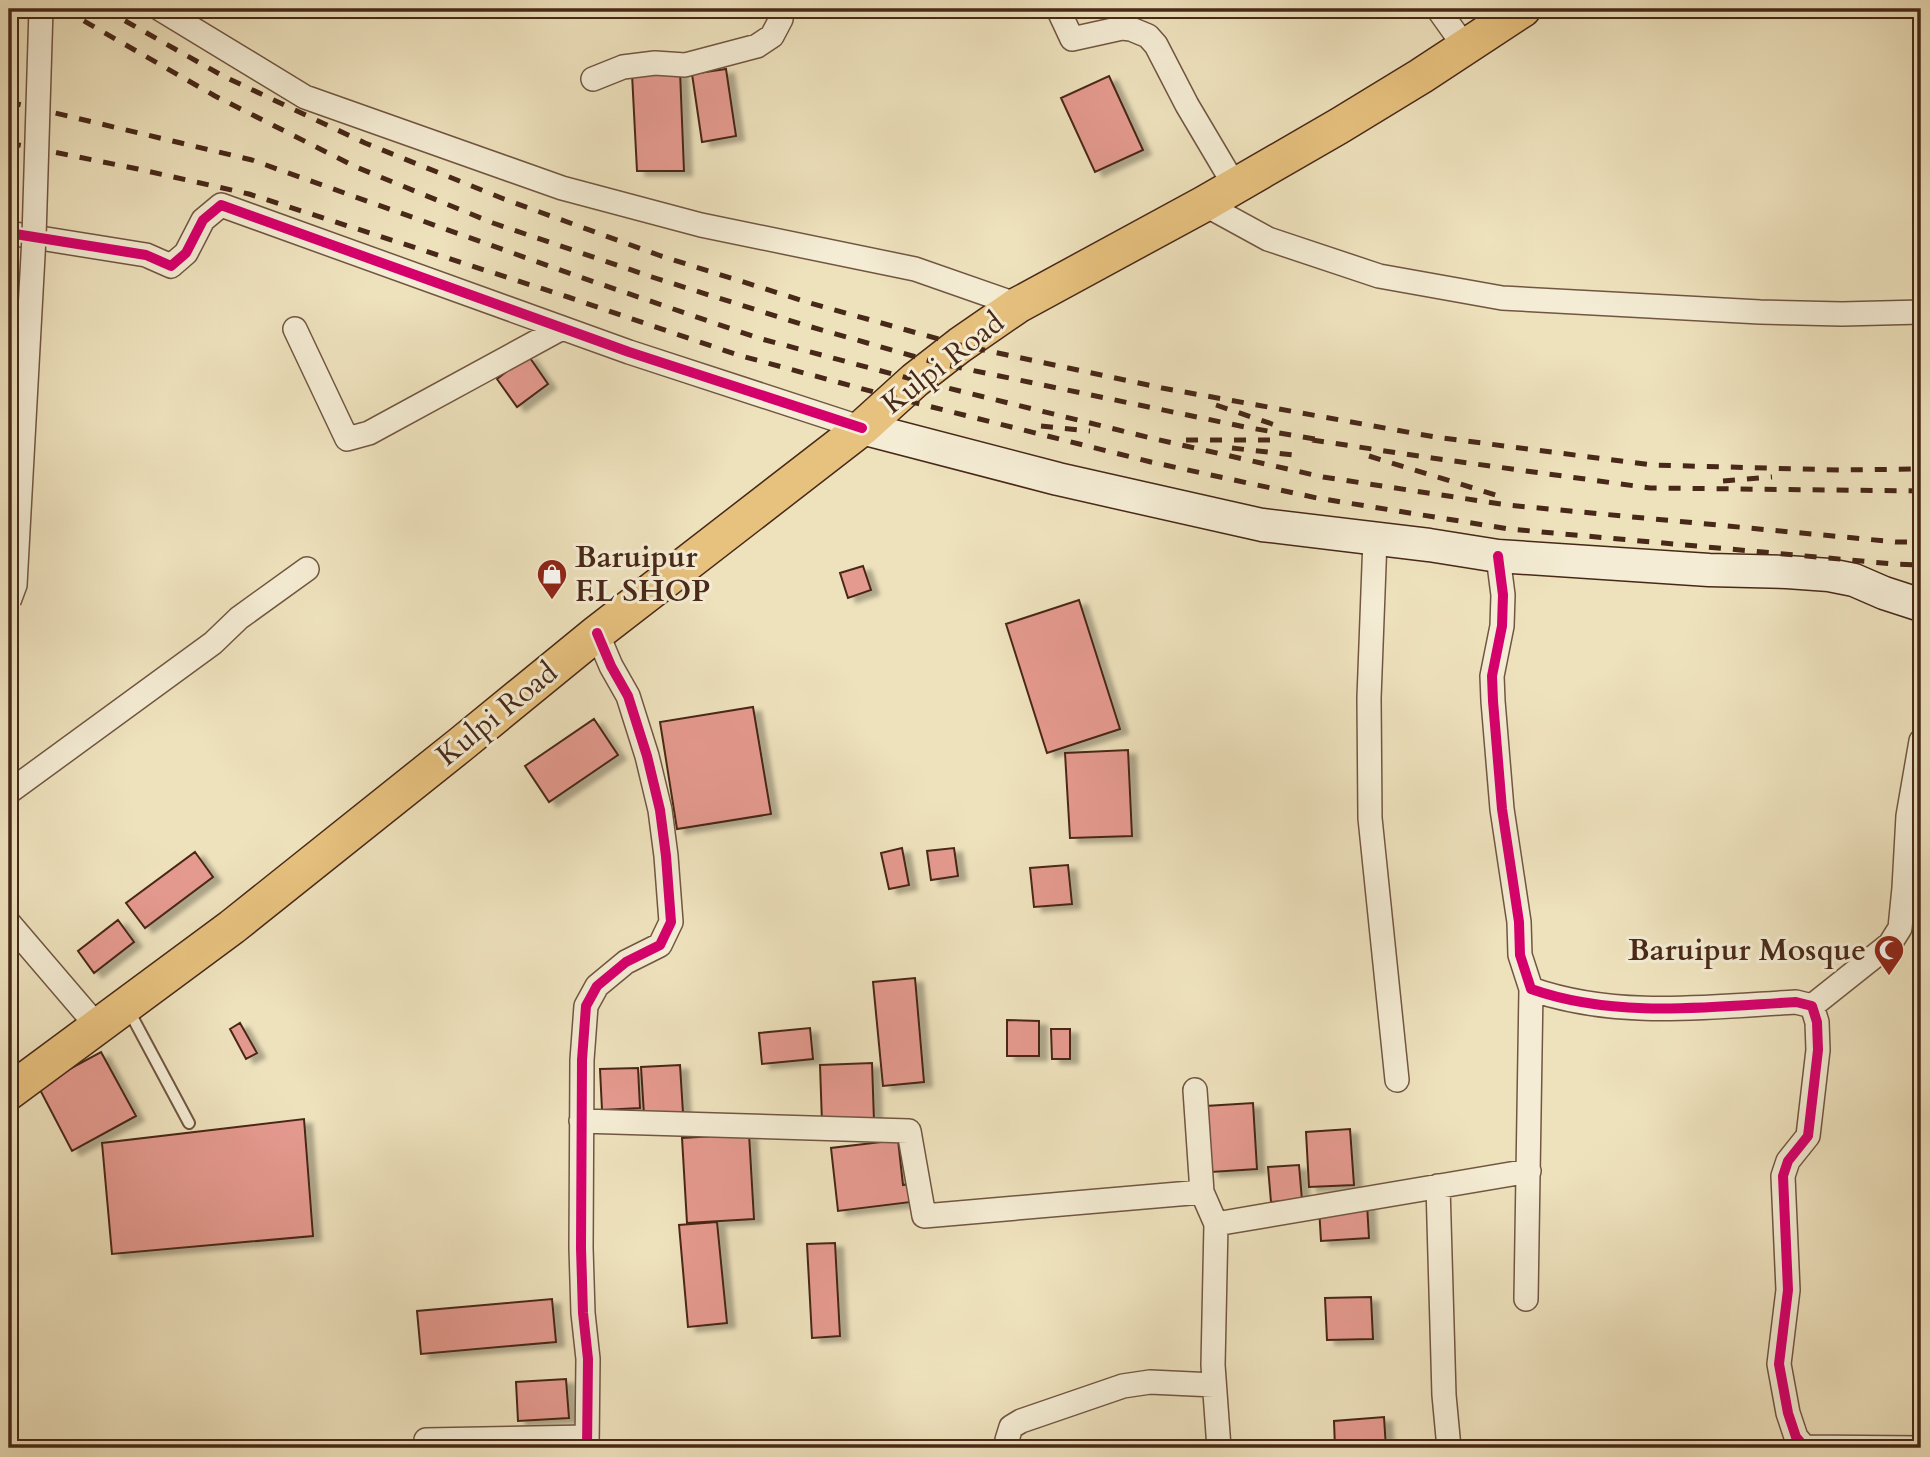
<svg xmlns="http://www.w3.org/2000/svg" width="1930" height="1457" font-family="Cardo,serif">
  <defs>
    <filter id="shadow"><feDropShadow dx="8" dy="4.5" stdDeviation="2" flood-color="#0004"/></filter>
  </defs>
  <rect width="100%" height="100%" fill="#eee2bd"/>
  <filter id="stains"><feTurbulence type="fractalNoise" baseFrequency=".00286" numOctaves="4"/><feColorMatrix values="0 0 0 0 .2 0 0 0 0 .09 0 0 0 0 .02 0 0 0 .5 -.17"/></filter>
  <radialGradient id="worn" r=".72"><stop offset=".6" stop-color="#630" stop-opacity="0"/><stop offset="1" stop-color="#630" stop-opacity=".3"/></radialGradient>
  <!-- building -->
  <path fill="#e59a8f" stroke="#482818" stroke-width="2" filter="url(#shadow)" d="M 726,69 L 736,136 L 702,142 L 692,74 Z
    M 680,71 L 684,171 L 637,171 L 632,74 Z
    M 1109,76 L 1143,150 L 1095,172 L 1061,98 Z
    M 528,355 L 548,384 L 517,407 L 497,379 Z
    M 863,566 L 871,590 L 848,598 L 840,573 Z
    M 1079,600 L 1120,729 L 1047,753 L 1006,624 Z
    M 753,707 L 771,814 L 677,829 L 660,722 Z
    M 594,719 L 618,755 L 549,802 L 525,766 Z
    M 1128,750 L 1132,836 L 1070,838 L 1065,753 Z
    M 902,848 L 909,885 L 889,889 L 881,853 Z
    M 954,848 L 958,876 L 931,880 L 927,851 Z
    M 195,852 L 213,877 L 145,928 L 126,903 Z
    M 1068,865 L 1072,904 L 1034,907 L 1030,868 Z
    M 118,920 L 134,942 L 94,973 L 78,951 Z
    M 915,978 L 924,1082 L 883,1086 L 873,982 Z
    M 1007,1020 L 1039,1021 L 1039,1056 L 1007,1056 Z
    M 240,1023 L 257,1053 L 246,1059 L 230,1029 Z
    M 810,1028 L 813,1059 L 762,1064 L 759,1033 Z
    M 1051,1029 L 1070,1029 L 1070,1059 L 1052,1059 Z
    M 101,1052 L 136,1116 L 72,1151 L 38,1086 Z
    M 872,1063 L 874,1121 L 822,1123 L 820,1065 Z
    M 680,1065 L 683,1113 L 644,1115 L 641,1067 Z
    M 638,1068 L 640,1108 L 602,1110 L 600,1069 Z
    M 1253,1103 L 1257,1169 L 1211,1172 L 1206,1106 Z
    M 304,1119 L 313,1236 L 112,1254 L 102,1143 Z
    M 1350,1129 L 1354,1185 L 1309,1187 L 1306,1132 Z
    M 749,1134 L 754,1219 L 687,1223 L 682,1138 Z
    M 898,1140 L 903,1185 L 909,1184 L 911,1202 L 838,1211 L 831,1148 Z
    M 1299,1165 L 1302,1200 L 1271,1202 L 1268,1167 Z
    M 1367,1204 L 1369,1238 L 1321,1241 L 1319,1207 Z
    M 717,1222 L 727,1323 L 688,1327 L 679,1225 Z
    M 835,1243 L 840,1336 L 812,1338 L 807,1244 Z
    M 1371,1297 L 1373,1339 L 1327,1340 L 1325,1298 Z
    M 552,1299 L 556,1342 L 421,1354 L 417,1311 Z
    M 566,1379 L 569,1418 L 518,1421 L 516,1382 Z
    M 1384,1417 L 1386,1448 L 1335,1448 L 1334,1421 Z"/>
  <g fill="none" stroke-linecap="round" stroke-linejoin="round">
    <!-- lane casing -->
    <g stroke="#725641" stroke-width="14">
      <path id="lane" d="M 128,1009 L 189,1123"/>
    </g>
    <!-- street casing -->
    <g stroke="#725641" stroke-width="26">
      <path id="street" d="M 160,9 L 305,97 L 562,188 L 701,225 L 915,269 L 1018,305
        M 1058,9 L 1072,39 L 1122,28 L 1131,29 L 1148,36 L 1156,45 L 1187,105 L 1235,186
        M 1438,9 L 1465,47
        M 593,79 L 623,67 L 655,63 L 685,65 L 757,46 L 772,36 L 781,19 L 782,9
        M 1204,204 L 1268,239 L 1379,276 L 1502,298 L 1760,312 L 1842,314 L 1921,312
        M 9,233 L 146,255 L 171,266 L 186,253 L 203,220 L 221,205 L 629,352 L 862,428
        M 295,329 L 347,439 L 369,433 L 562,328
        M 1375,539 L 1369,698 L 1370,818 L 1397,1080
        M 1498,556 L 1503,595 L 1502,626 L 1492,676 L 1493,701 L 1502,809 L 1519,922 L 1520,955 L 1531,989 C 1616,1019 1709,1007 1796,1002 L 1812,1006 L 1817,1022 L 1818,1050 L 1808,1136 L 1788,1161 L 1783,1176 L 1788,1290 L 1779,1364 L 1788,1413 L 1796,1437 L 1805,1448
        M 9,792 L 213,643 L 239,618 L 307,569
        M 9,923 L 98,1027
        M 1812,1006 L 1890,944 L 1900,928 L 1904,888 L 1908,816 L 1921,741
        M 1195,1090 L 1202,1192 L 1216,1224 L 1213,1365 L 1219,1448
        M 581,1121 L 909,1131 L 924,1216 L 1202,1192
        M 1438,1186 L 1444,1395 L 1449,1448
        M 1216,1224 L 1529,1171
        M 1526,1299 L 1531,989
        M 426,1440 L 587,1437
        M 1803,1447 L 1921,1448
        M 587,1448 L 588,1359 L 583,1313 L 581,1248 L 582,1060 L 586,1006 L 597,986 L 626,962 L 660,945 L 671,922 L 666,856 L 660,810 L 647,756 L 628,696 L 611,666 L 597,633
        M 1009,1448 L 1007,1440 L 1011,1427 L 1021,1421 L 1123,1386 L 1150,1382 L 1214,1385"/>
    </g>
    <!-- secondary casing -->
    <g stroke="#482818" stroke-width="35">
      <path id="secondary" d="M 862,428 L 1058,479 L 1262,525 L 1429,545 L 1498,556 L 1709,570 L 1787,572 L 1829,575 L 1854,580 L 1884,593 L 1921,605"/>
    </g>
    <!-- primary casing -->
    <g stroke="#482818" stroke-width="38">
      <path id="primary" d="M 9,1092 L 232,927 L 460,745 L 597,633 L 862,428 L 915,380 L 960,345 L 1018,305 L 1204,204 L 1339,126 L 1421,76 L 1523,9"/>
    </g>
    <!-- lane -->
    <use href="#lane" stroke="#f4ecd4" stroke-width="10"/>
    <!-- street -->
    <use href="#street" stroke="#f4ecd4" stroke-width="23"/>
    <!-- secondary -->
    <use href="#secondary" stroke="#f4ecd4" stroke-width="32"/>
    <!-- primary -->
    <use href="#primary" stroke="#e7c17e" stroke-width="35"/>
    <!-- rail -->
    <path stroke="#482818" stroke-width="5" stroke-dasharray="12 12" stroke-linecap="butt" d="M 63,9 L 215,96 L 356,167 L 493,223 L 652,277 L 801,324 L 937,363 L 1245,427 L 1320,440
      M 104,9 L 223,76 L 365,143 L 504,199 L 661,256 L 810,303 L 960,345 L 1162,388 L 1435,437 L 1652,465 L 1839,470 L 1921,469
      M 9,102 L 252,160 L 577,276 L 758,338 L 915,380 L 1155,439 L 1323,477 L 1507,505 L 1896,542 L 1921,542
      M 9,143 L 138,169 L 249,194 L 568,297 L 738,355 L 896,398 L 1151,462 L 1317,498 L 1509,529 L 1894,564 L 1921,565
      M 1216,405 L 1275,425
      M 1041,426 L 1090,431
      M 1186,440 L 1274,440
      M 1312,440 L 1432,458 L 1650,488 L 1921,491
      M 1232,448 L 1302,456
      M 1369,456 L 1499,496
      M 1723,481 L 1772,477"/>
    <!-- street-bridge casing -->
    <g stroke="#725641" stroke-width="26" stroke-linecap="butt">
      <path id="street-bridge" d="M 9,601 L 15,585 L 34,237 L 41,9"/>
    </g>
    <!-- street-bridge -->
    <use href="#street-bridge" stroke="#f4ecd4" stroke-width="23"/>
    <!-- cycleway casing -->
    <g stroke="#f4ecd4" stroke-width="15">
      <path id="cycleway" d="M 9,233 L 146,255 L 171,266 L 186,253 L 203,220 L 221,205 L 629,352 L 862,428
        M 1498,556 L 1503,595 L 1502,626 L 1492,676 L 1493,701 L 1502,809 L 1519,922 L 1520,955 L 1531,989 C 1616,1019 1709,1007 1796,1002 L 1812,1006 L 1817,1022 L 1818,1050 L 1808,1136 L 1788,1161 L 1783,1176 L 1788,1290 L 1779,1364 L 1788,1413 L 1796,1437 L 1805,1448
        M 587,1448 L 588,1359 L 583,1313 L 581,1248 L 582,1060 L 586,1006 L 597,986 L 626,962 L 660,945 L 671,922 L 666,856 L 660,810 L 647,756 L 628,696 L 611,666 L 597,633"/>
    </g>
    <!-- cycleway -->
    <use href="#cycleway" stroke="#d6006c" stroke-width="10"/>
  </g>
  <!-- icons -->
  <defs>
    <g id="shop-pin" transform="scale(1.575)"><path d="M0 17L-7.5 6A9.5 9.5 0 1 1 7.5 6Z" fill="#8f2418" stroke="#f4ecd4"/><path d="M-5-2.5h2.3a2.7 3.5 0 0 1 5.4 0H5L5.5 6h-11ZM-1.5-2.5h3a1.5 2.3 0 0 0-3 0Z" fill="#fff"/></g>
    <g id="mosque-pin" transform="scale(1.575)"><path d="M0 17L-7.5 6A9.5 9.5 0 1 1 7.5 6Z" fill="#8f2418" stroke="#f4ecd4"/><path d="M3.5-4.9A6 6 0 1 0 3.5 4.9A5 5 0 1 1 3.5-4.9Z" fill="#fff"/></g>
  </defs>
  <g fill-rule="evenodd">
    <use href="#shop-pin" x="552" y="574"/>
    <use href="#mosque-pin" x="1889" y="950"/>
  </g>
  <g text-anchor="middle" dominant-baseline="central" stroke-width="6" stroke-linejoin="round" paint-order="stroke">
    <!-- street labels -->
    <g font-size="30" fill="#482818" stroke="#f4ecd4">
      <text transform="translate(943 363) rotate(-38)">Kulpi Road</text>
      <text transform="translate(497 714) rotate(-39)">Kulpi Road</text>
    </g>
    <!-- poi labels -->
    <g font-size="30" font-weight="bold" fill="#482818" stroke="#f4ecd4" text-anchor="start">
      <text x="575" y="557">Baruipur<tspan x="575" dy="34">F.L SHOP</tspan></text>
      <text x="1866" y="950" text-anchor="end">Baruipur Mosque</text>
    </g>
  </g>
  <!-- margin -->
  <rect width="1930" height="1457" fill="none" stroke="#eee2bd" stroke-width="35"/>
  <rect x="10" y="10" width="1909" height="1436" fill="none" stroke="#482818" stroke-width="3.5"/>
  <rect x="18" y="18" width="1895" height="1422" fill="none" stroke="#482818" stroke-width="2"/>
  <rect width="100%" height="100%" filter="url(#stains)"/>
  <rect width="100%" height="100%" fill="url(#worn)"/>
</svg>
